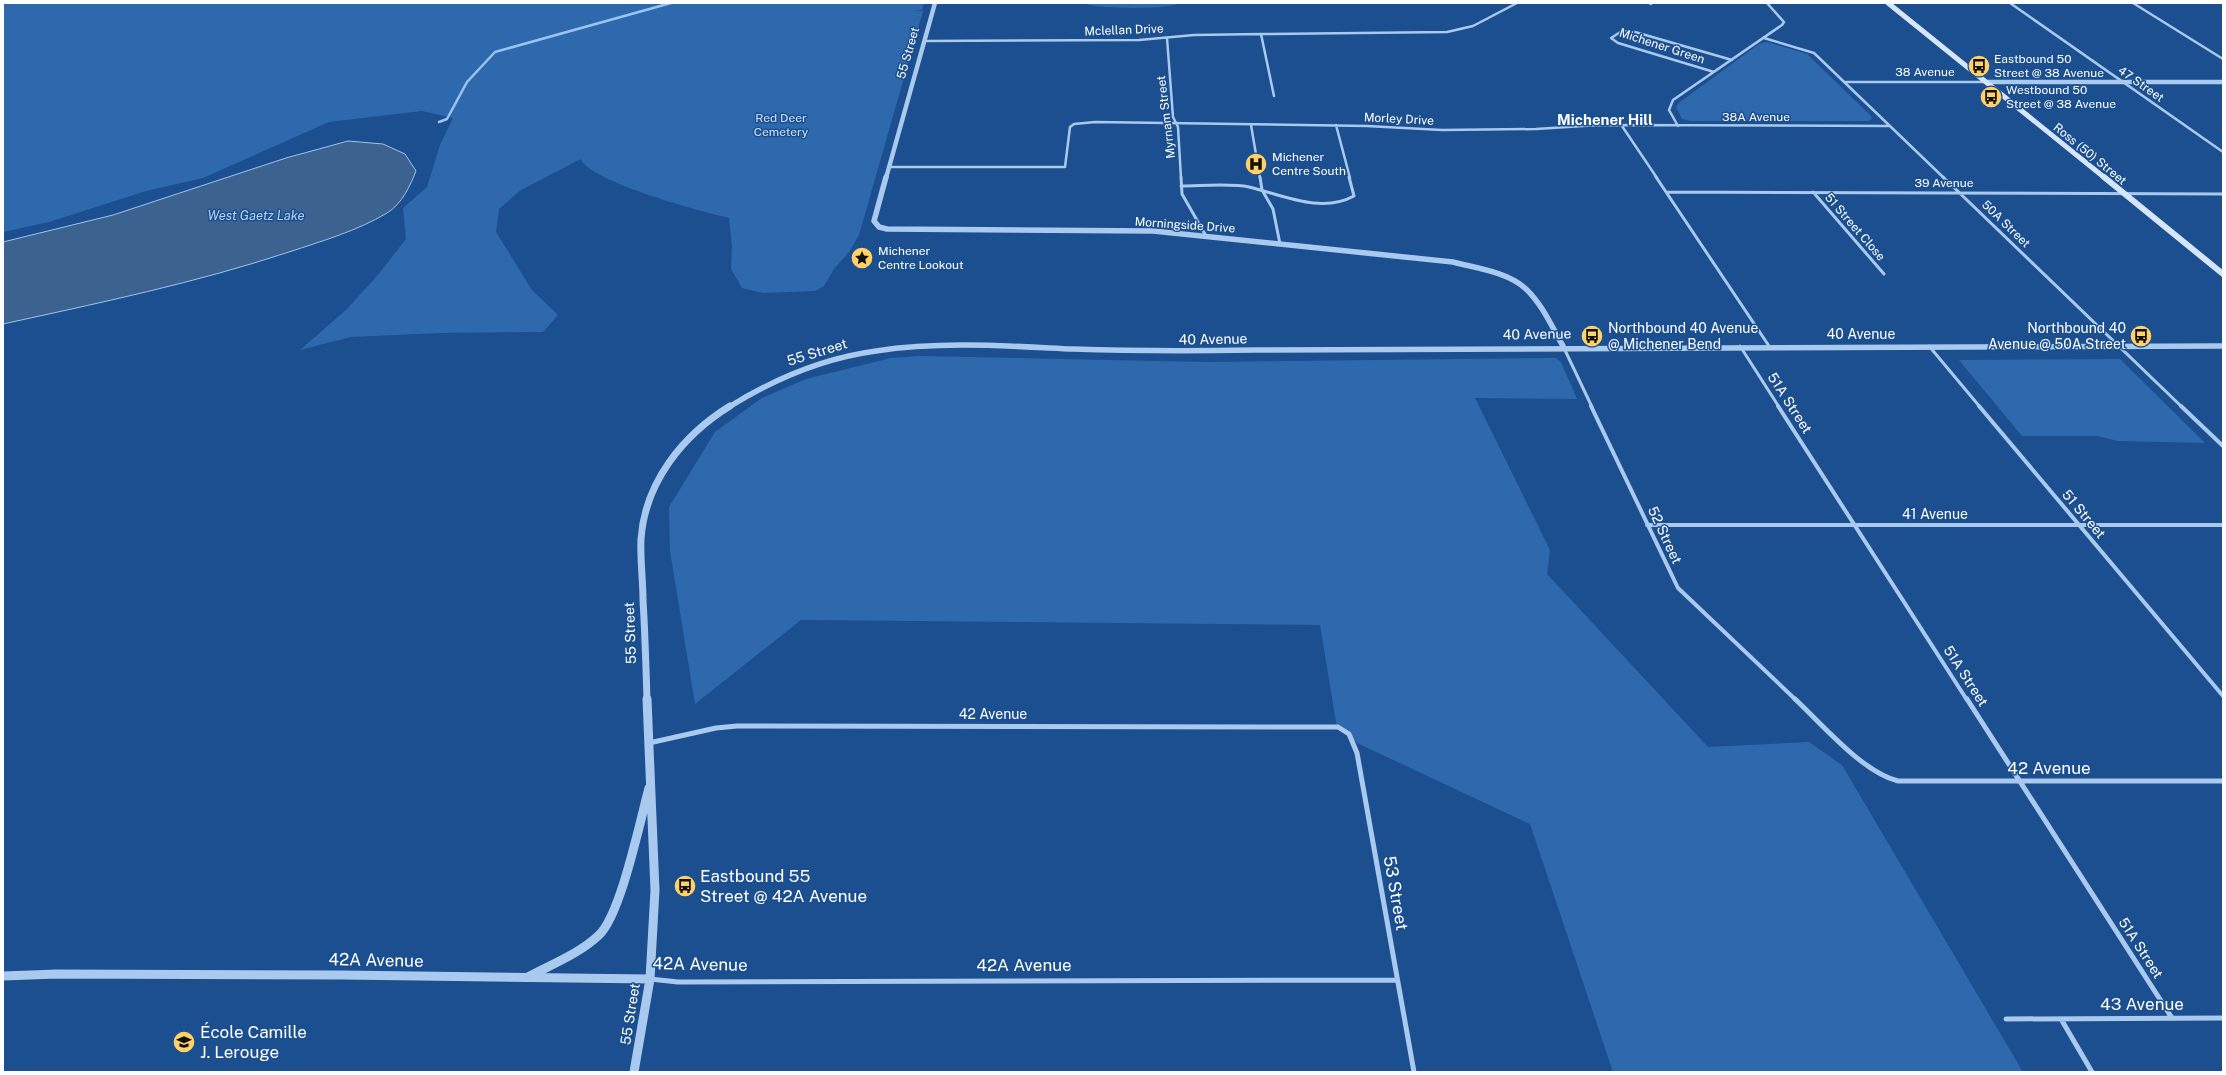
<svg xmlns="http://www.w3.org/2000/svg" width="2226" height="1075" font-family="'Public Sans',sans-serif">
  <rect width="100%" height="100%" fill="#1b4f8f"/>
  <!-- green -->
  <path fill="#2e69ad" d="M 3,3 L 924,3 L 922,10 L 913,11 L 923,11 L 859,235 L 849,252 L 834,269 L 824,286 L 815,291 L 763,293 L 742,288 L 731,269 L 732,246 L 729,218 C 703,212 590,182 581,159 L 521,190 L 499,209 L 496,232 L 532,290 L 558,315 L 543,332 L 440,333 L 351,337 L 300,350 L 347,309 L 377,276 L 406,239 L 403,208 L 427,187 L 440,145 L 453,118 L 422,111 L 329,122 L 203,178 L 146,191 L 49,222 L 3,232 Z
    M 1081,3 L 1181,3 C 1164,10 1098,9 1081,3 Z
    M 1767,42 L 1807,54 L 1870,115 L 1872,119 L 1868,121 L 1690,121 L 1682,119 L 1676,107 L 1680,102 L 1759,44 Z
    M 921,356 L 1204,362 L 1556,358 L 1561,362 L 1577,399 L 1475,398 L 1550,550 L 1547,574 L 1708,747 L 1809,742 L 1842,765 L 2023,1072 L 1613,1072 L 1530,824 L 1359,744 L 1337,728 L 1320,625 L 801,620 L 695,704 L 670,551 L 669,507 L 715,432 L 762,398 L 806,379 L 891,358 Z
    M 2120,359 L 2205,443 L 2118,441 L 2097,436 L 2022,436 L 1959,360 Z"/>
  <!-- water -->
  <path fill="#3c6290" stroke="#9cc4f0" d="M 348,141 L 383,144 L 405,154 L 416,171 C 410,186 402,204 387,213 C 357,231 322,241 289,252 C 195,283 99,303 3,324 L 3,242 L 113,215 L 286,158 Z"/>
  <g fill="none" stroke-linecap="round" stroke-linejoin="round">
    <!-- stream -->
    <path stroke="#9cc4f0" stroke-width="2.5" d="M 439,122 L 447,119 L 467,82 L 495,52 L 671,3"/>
    <!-- minor-far3 -->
    <path stroke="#a9c9ee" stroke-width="2.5" d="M 1649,3 L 1651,4
      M 2010,3 L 2223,152
      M 2133,3 L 2223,59
      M 1261,34 L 1447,32 L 1473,26 L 1517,3
      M 1167,38 L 1173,117 L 1178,127 L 1181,178
      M 1764,38 L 1814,53 L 1944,178
      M 925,41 L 1139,40 L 1194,35 L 1261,34 L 1274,96
      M 1714,72 L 1618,43 L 1611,38 L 1622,31 L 1635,32 L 1732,60
      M 1844,82 L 1986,82
      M 1251,125 L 1260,178
      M 1336,125 L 1350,178
      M 1622,126 L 1657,178
      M 1678,126 L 1669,110 L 1673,100 L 1782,25 L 1784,22 L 1767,3
      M 889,167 L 1065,167 L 1070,127 L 1074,124 L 1095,122 L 1367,126 L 1442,130 L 1536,129 L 1599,125 L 1889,126"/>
    <!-- minor-far2 -->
    <path stroke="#a9c9ee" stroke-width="3" d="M 1181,177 L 1182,194 L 1206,236
      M 1260,177 L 1262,190 L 1273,209 L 1280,244
      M 1656,177 L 1769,346
      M 1943,177 L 2182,407
      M 1181,186 C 1200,186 1231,183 1249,187 C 1283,195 1321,214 1354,196 L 1349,177
      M 1666,192 L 2223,194
      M 1813,192 L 1884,274
      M 1563,346 L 1592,407
      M 1740,346 L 1779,407
      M 1929,346 L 1980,407"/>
    <!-- minor-far1 -->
    <path stroke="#a9c9ee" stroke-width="4" d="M 1591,406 L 1678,588 L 1796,700
      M 1778,406 L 1967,700
      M 1979,406 L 2223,696
      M 2181,406 L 2223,446
      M 1647,525 L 2223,525"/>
    <!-- minor -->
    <path stroke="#a9c9ee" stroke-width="5" d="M 1795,699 C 1822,724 1862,772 1898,781 L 2223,781
      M 1967,699 L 2172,1018
      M 649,743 L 716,728 L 737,726 L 1338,727 L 1349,734 L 1357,753 L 1414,1072
      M 650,979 L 678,982 L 1397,980
      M 2006,1019 L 2223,1018
      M 2061,1019 L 2092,1072"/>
    <!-- tertiary-far3 -->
    <path stroke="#a9c9ee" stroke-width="4.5" d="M 1986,82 L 2223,82
      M 886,178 L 935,3"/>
    <!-- tertiary-far2 -->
    <path stroke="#a9c9ee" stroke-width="5.5" d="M 886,177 L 874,221 L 879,227 L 887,229 L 1153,231 L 1453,262 C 1476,268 1508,272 1526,289 C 1542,304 1552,327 1563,346
      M 729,407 C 774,379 824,358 876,351 C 941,341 1007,346 1073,349 C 1133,351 1194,351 1254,350 C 1577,346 1900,346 2223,346"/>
    <!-- tertiary-far1 -->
    <path stroke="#a9c9ee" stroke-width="7" d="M 647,700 C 646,666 645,633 643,600 C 643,580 640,559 641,539 C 645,482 683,435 730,406"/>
    <!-- tertiary -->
    <path stroke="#a9c9ee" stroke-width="9" d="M 3,976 L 57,974 L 342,975 L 650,979
      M 528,977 C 552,964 579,954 599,935 C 621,914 640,821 649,788
      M 634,1072 L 650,979 L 655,890 L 647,699"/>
    <!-- secondary-far1 -->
    <path stroke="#d6e6fa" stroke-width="5" d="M 1888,3 L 2105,178"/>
    <!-- secondary -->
    <path stroke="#d6e6fa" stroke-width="6" d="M 2104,177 L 2223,274"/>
  </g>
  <!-- icons -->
  <defs>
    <g id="bus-disc" transform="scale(1.15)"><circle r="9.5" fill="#ffd166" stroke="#1b4f8f"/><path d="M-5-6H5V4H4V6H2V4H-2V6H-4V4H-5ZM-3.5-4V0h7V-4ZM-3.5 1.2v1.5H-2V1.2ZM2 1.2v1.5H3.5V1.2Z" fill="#111"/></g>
    <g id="hospital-disc" transform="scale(1.15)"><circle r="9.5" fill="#ffd166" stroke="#1b4f8f"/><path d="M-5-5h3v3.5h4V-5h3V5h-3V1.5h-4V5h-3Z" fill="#111"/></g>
    <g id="sight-disc" transform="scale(1.15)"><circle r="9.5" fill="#ffd166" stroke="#1b4f8f"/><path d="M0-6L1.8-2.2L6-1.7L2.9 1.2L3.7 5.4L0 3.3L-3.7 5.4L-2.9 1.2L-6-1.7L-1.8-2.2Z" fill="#111"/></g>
    <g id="school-disc" transform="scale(1.15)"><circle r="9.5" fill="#ffd166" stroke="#1b4f8f"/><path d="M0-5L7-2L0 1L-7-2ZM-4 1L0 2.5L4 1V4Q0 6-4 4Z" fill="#111"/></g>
  </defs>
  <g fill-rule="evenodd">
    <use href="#bus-disc" x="1979" y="66"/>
    <use href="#bus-disc" x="1991" y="97"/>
    <use href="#hospital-disc" x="1256" y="164"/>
    <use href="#sight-disc" x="862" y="258"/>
    <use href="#bus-disc" x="1592" y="336"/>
    <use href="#bus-disc" x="2141" y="336"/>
    <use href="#bus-disc" x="685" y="886"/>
    <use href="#school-disc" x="184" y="1042"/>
  </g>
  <g text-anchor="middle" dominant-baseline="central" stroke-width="3" stroke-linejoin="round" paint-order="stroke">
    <!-- far-street labels -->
    <g font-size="12" fill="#fff" stroke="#1b4f8f">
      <text transform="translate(1124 30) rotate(-2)">Mclellan Drive</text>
      <text transform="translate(1662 46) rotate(18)">Michener Green</text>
      <text transform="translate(908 53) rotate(-74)">55 Street</text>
      <text x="1925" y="72">38 Avenue</text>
      <text transform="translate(2141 84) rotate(35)">47 Street</text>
      <text transform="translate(1166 117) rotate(-97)">Myrnam Street</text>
      <text x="1756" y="117">38A Avenue</text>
      <text transform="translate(1399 119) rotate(3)">Morley Drive</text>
      <text transform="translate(2090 154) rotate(39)">Ross (50) Street</text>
      <text x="1944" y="183">39 Avenue</text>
      <text transform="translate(2006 224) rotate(44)">50A Street</text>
      <text transform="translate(1185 225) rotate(4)">Morningside Drive</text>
      <text transform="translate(1855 227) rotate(49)">51 Street Close</text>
    </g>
    <!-- far-poi labels -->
    <g font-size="12" fill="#fff" stroke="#1b4f8f" text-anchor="start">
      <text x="1994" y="59">Eastbound 50<tspan x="1994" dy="14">Street @ 38 Avenue</tspan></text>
      <text x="2006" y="90">Westbound 50<tspan x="2006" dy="14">Street @ 38 Avenue</tspan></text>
      <text x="1272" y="157">Michener<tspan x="1272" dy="14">Centre South</tspan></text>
      <text x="878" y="251">Michener<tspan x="878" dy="14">Centre Lookout</tspan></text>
    </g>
    <!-- far-park labels -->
    <g font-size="12" fill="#cfe3fa" stroke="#1b4f8f">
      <text x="781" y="118">Red Deer<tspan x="781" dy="14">Cemetery</tspan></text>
    </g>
    <!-- far-water labels -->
    <g font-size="13" font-style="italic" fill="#b5d3f5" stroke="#1b4f8f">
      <text x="256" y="215">West Gaetz Lake</text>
    </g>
    <!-- poi labels -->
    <g font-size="14" fill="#fff" stroke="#1b4f8f" text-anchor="start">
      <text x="1608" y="328">Northbound 40 Avenue<tspan x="1608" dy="16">@ Michener Bend</tspan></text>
      <text x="2126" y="328" text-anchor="end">Northbound 40<tspan x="2126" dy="16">Avenue @ 50A Street</tspan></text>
    </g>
    <!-- street labels -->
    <g font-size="14" fill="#fff" stroke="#1b4f8f">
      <text transform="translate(1537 334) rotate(-1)">40 Avenue</text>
      <text x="1861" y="334">40 Avenue</text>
      <text transform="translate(1213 339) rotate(-1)">40 Avenue</text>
      <text transform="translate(817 352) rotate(-17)">55 Street</text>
      <text transform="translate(1790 403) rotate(57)">51A Street</text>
      <text x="1935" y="514">41 Avenue</text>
      <text transform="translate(2084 514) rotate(50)">51 Street</text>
      <text transform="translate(1665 535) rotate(65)">52 Street</text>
      <text transform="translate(630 633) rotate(-92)">55 Street</text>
      <text transform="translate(1966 676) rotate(57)">51A Street</text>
      <text x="993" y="714">42 Avenue</text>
      <text transform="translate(2141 948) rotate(57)">51A Street</text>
      <text transform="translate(630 1014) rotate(-81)">55 Street</text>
    </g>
    <!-- far-district labels -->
    <g font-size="15" font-weight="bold" fill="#fff" stroke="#1b4f8f">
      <text x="1605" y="119">Michener Hill</text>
    </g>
    <!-- near-street labels -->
    <g font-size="17" fill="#fff" stroke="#1b4f8f">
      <text x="2049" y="768">42 Avenue</text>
      <text transform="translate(1396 893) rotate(80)">53 Street</text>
      <text transform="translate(376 960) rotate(1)">42A Avenue</text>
      <text transform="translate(700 964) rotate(1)">42A Avenue</text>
      <text x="1024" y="965">42A Avenue</text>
      <text x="2142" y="1004">43 Avenue</text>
    </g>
    <!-- near-poi labels -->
    <g font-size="17" fill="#fff" stroke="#1b4f8f" text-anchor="start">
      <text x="700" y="876">Eastbound 55<tspan x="700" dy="20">Street @ 42A Avenue</tspan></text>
      <text x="200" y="1032">École Camille<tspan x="200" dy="20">J. Lerouge</tspan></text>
    </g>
  </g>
  <!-- border -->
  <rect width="2226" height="1075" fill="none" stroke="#ffffff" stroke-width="8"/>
</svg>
